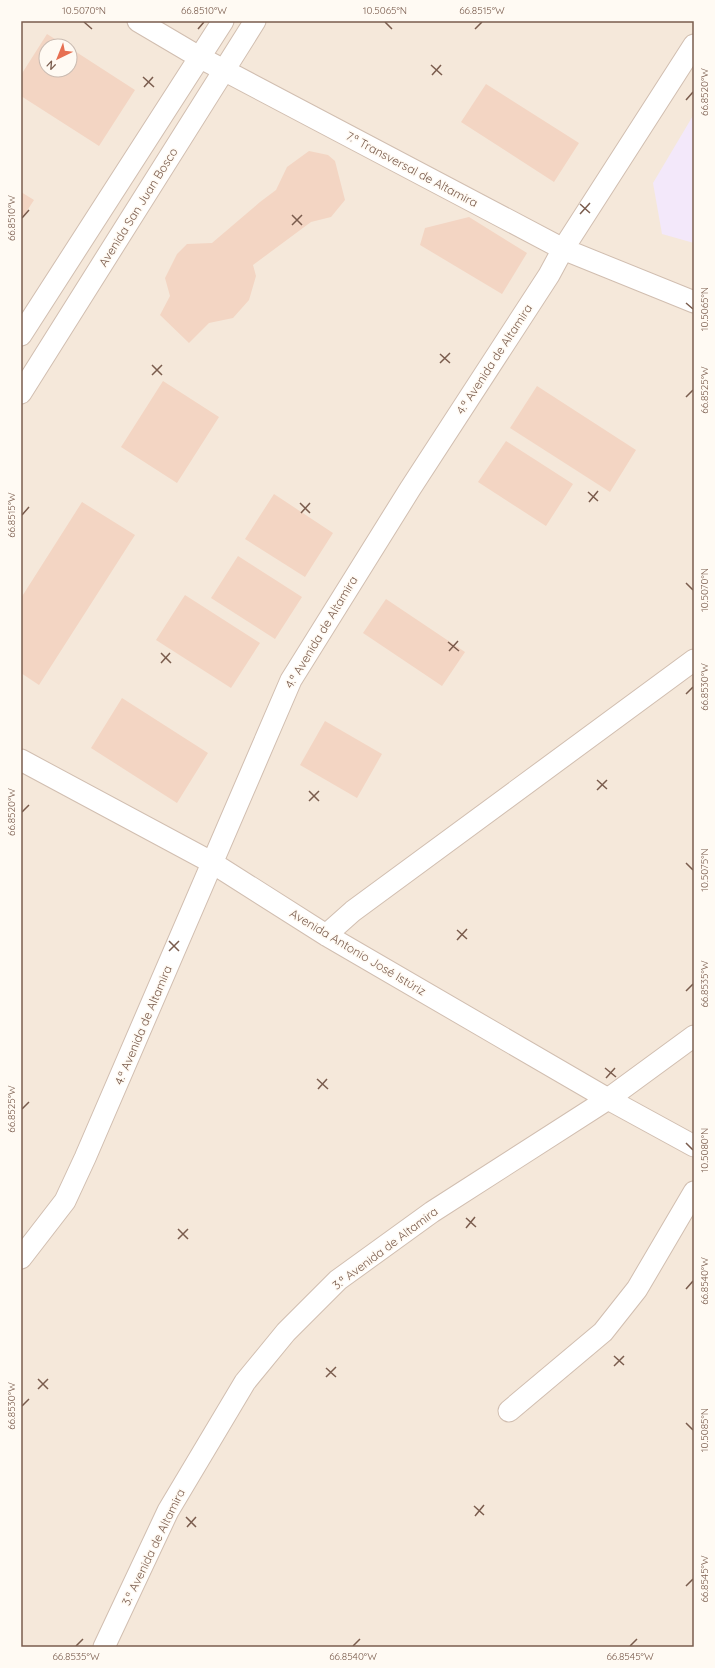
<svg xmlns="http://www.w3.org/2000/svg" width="715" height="1668" font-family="Quicksand,sans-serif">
  <rect width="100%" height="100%" fill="#fdf6ec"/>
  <!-- residential -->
  <path fill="#f5e8da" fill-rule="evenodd" d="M 21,21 L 694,21 L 694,1647 L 21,1647 ZM 46,46 L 70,46 L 70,70 L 46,70 Z"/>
  <!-- education -->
  <path fill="#f3e8fa" d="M 694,114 L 694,243 L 662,234 L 653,183 Z"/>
  <!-- building -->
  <path fill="#f3d5c3" d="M 47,34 L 66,46 L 46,46 L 46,70 L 70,70 L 70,48 L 135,90 L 99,146 L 21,96 L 21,75 Z
    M 486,84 L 579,143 L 554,182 L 461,122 Z
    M 309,151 L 328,155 L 335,161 L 345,200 L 331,217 L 311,222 L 253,265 L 256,276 L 249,300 L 233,318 L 209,323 L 189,343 L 160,315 L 170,296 L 165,278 L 177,254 L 187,244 L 212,243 L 260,202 L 276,190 L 287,167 Z
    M 21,192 L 34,200 L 21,220 Z
    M 469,217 L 527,253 L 502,294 L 420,245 L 425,228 Z
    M 163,381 L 219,417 L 177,483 L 121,447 Z
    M 537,386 L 636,450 L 610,492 L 510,428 Z
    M 506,441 L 573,484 L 546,526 L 478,482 Z
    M 274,494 L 333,533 L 305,577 L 245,539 Z
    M 82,502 L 135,535 L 39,685 L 21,673 L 21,598 Z
    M 238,556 L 302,597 L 275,639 L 211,598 Z
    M 185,595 L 260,643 L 231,688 L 156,640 Z
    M 386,599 L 465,652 L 442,686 L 363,633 Z
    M 122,698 L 208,753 L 177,803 L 91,748 Z
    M 325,721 L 382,754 L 357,798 L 300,765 Z"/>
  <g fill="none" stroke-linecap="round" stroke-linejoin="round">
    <!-- street casing -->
    <g stroke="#d1beb0" stroke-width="23">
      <path id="street" d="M 138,21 L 199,57 L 563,249 L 694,302
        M 21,335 L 223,21
        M 21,393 L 255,21
        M 21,760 L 211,862 L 326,935 L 608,1099 L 694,1146
        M 326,935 L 353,911 L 694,660
        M 21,1258 L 65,1201 L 85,1158 L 291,680 L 410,489 L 549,275 L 563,249 L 694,45
        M 509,1411 L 603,1332 L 637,1289 L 694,1192
        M 104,1647 L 168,1511 L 245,1382 L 286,1332 L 338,1280 L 432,1212 L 608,1099 L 694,1036"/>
    </g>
    <!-- street -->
    <use href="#street" stroke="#fff" stroke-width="21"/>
  </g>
  <!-- ticks -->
  <path fill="none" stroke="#7a5c4d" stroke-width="1.5" d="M 84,22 L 92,29M 385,22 L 392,29M 198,29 L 204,22M 475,29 L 482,22M 431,65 L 442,75M 432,75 L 441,65M 143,77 L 154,87M 144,87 L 153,77M 686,100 L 693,92M 580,204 L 590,213M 580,214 L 590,203M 292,215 L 302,225M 22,218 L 29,210M 292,225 L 302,215M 686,303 L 693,309M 440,354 L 450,363M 440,363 L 450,353M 152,365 L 162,375M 152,375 L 162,365M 686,397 L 693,390M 588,492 L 598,501M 589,502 L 598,491M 300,503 L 310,513M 301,513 L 310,503M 22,515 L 29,507M 686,583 L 693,590M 448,642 L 459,651M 449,651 L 458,641M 161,653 L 171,663M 161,663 L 170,653M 686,694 L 693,687M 597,780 L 607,789M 597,790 L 607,780M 309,791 L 319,801M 309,801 L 319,791M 22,812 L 29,805M 686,863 L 693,870M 457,930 L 467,939M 457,940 L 467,929M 169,941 L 179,951M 169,951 L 179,941M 686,991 L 693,984M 605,1068 L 616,1077M 606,1078 L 615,1068M 317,1079 L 328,1089M 318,1089 L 327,1079M 22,1109 L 29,1102M 686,1143 L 693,1150M 466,1218 L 476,1227M 466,1228 L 475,1217M 178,1229 L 188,1239M 178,1239 L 188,1229M 686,1289 L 693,1281M 614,1356 L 624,1365M 614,1366 L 624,1356M 326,1368 L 336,1377M 326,1377 L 336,1367M 38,1379 L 48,1389M 38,1389 L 48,1379M 22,1406 L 29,1399M 686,1423 L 693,1430M 474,1506 L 484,1515M 475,1516 L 484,1505M 186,1517 L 196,1527M 187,1527 L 196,1517M 686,1586 L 693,1579M 76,1646 L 83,1639M 353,1646 L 360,1639M 630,1646 L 637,1639"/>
  <g text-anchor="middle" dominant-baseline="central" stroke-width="3" stroke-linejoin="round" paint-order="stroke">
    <!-- street labels -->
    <g font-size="12" fill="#7a5c4d" stroke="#fffaf3">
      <text transform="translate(412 169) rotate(28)">7.ª Transversal de Altamira</text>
      <text transform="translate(138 207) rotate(-58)">Avenida San Juan Bosco</text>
      <text transform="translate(494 359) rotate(-57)">4.ª Avenida de Altamira</text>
      <text transform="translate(321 632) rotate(-59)">4.ª Avenida de Altamira</text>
      <text transform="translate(358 952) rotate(31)">Avenida Antonio José Istúriz</text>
      <text transform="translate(143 1025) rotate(-67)">4.ª Avenida de Altamira</text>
      <text transform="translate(385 1248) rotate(-37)">3.ª Avenida de Altamira</text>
      <text transform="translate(153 1547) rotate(-64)">3.ª Avenida de Altamira</text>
    </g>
  </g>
  <!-- border -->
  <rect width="715" height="1668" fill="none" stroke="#fffaf3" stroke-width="44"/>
  <!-- north arrow -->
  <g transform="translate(58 58) rotate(223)"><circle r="19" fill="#fffaf3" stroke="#cabbb1"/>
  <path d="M0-3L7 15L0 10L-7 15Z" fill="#e76f51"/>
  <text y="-6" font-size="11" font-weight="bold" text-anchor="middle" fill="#7a5c4d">N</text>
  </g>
  <rect x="22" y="22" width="671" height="1624" fill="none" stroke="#7a5c4d" stroke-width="1.5"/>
  <g font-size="10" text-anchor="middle" fill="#7a5c4d">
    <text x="84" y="14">10.5070°N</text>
    <text x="204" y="14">66.8510°W</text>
    <text x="385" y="14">10.5065°N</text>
    <text x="482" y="14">66.8515°W</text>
    <text transform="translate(704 92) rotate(-90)" y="4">66.8520°W</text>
    <text transform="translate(11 218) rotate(-90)" y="4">66.8510°W</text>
    <text transform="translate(704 309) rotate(-90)" y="4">10.5065°N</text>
    <text transform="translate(704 390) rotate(-90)" y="4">66.8525°W</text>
    <text transform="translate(11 515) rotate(-90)" y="4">66.8515°W</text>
    <text transform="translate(704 590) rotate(-90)" y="4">10.5070°N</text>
    <text transform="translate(704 687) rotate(-90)" y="4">66.8530°W</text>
    <text transform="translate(11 812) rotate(-90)" y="4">66.8520°W</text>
    <text transform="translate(704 870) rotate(-90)" y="4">10.5075°N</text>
    <text transform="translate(704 984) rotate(-90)" y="4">66.8535°W</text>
    <text transform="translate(11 1109) rotate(-90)" y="4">66.8525°W</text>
    <text transform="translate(704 1150) rotate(-90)" y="4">10.5080°N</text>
    <text transform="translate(704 1281) rotate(-90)" y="4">66.8540°W</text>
    <text transform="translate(11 1406) rotate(-90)" y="4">66.8530°W</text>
    <text transform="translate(704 1430) rotate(-90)" y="4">10.5085°N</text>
    <text transform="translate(704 1579) rotate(-90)" y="4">66.8545°W</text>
    <text x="76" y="1660">66.8535°W</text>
    <text x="353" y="1660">66.8540°W</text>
    <text x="630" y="1660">66.8545°W</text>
  </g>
</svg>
